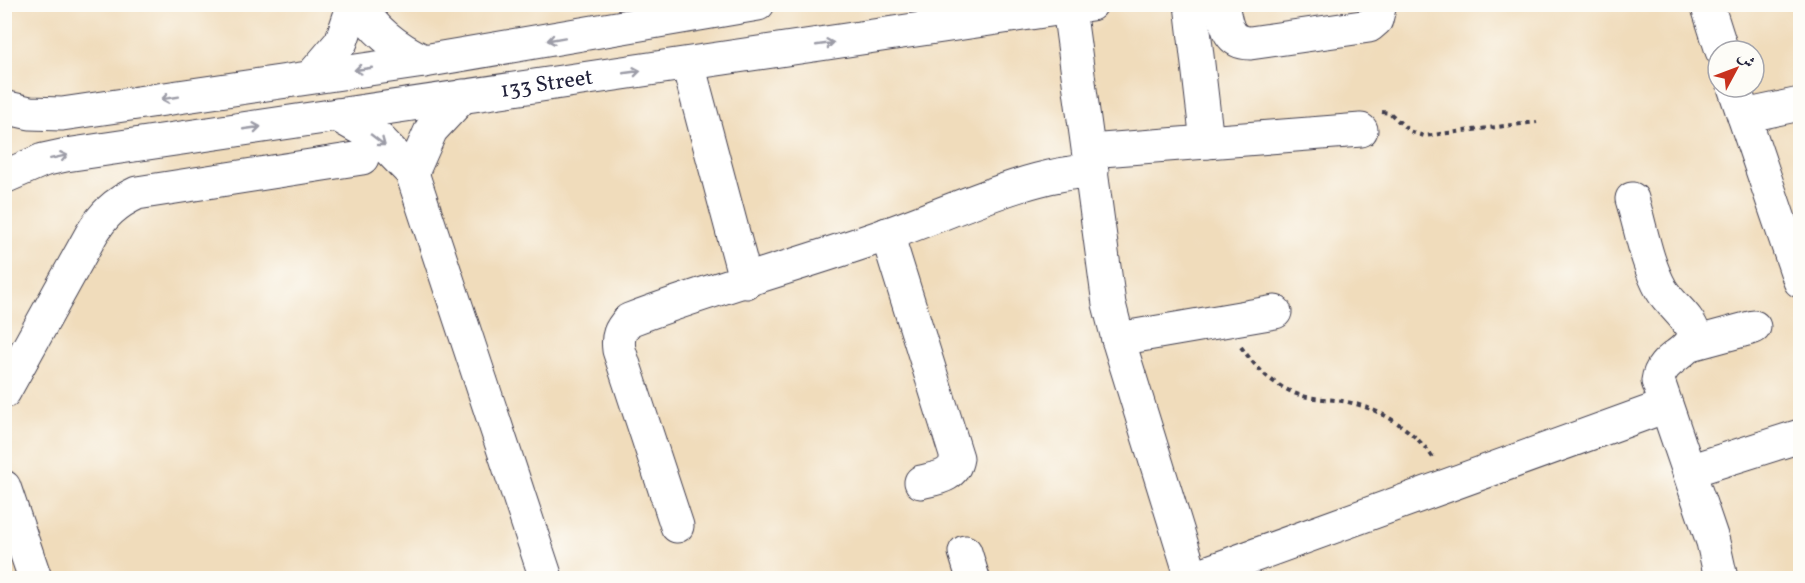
<svg xmlns="http://www.w3.org/2000/svg" width="1805" height="583" font-family="Vollkorn,Amiri,serif">
  <rect width="100%" height="100%" fill="#fdfcf7"/>
  <filter id="ink" filterUnits="userSpaceOnUse"><feTurbulence type="fractalNoise" baseFrequency=".0167" numOctaves="2"/><feDisplacementMap in="SourceGraphic" scale="12" xChannelSelector="R" yChannelSelector="G"/><feConvolveMatrix kernelMatrix="1 2 1 2 8 2 1 2 1" color-interpolation-filters="sRGB"/></filter>
  <filter id="wash" filterUnits="userSpaceOnUse"><feTurbulence type="fractalNoise" baseFrequency=".008" numOctaves="4" result="noise"/><feDisplacementMap in="SourceGraphic" scale="24" xChannelSelector="R" yChannelSelector="G"/><feGaussianBlur stdDeviation="1.35" result="paint"/><feColorMatrix in="noise" values="0 0 0 0 0 0 0 0 0 0 0 0 0 0 0 0 0 1.4 0 .05"/><feComposite in="paint" operator="in"/></filter>
  <g filter="url(#wash)">
    <rect width="100%" height="100%" fill="#f0dcbb"/>
  </g>
  <g filter="url(#ink)">
    <g fill="none" stroke-linecap="round" stroke-linejoin="round">
      <!-- minor casing -->
      <g stroke="#413e4e" stroke-width="35">
        <g id="minor">
          <path d="M 358,4 C 374,31 396,48 424,61"/>
          <path d="M 1191,4 L 1207,142"/>
          <path d="M 1222,4 C 1226,23 1227,43 1250,43 L 1369,26 L 1376,20 L 1380,4"/>
          <path d="M 1707,4 L 1722,51"/>
          <path d="M 1069,8 L 1109,304 L 1118,339 L 1192,578 L 1666,406"/>
          <path d="M 688,64 L 746,282"/>
          <path d="M 312,76 L 341,42 L 354,4"/>
          <path d="M 1734,87 L 1800,281"/>
          <path d="M 4,107 L 30,113 L 62,114 L 424,61 L 758,4"/>
          <path d="M 337,115 L 379,139 L 412,173 L 546,578"/>
          <path d="M 1744,116 L 1800,104"/>
          <path d="M 1089,151 L 1361,130"/>
          <path d="M 412,173 L 431,130 L 463,96"/>
          <path id="s1" d="M 4,177 L 43,160 L 66,155 L 1091,4"/>
          <path d="M 1632,199 C 1641,228 1646,262 1661,289 C 1671,306 1689,316 1694,334 C 1688,356 1661,357 1658,381 L 1713,542 L 1721,578"/>
          <path d="M 887,234 L 957,458 C 954,477 937,478 921,482"/>
          <path d="M 1118,339 L 1275,312"/>
          <path d="M 1691,344 L 1754,327"/>
          <path d="M 4,392 L 91,235 C 103,215 115,203 137,193 L 362,158"/>
          <path d="M 1689,471 L 1800,436"/>
          <path d="M 4,487 L 35,578"/>
          <path d="M 677,526 L 619,350 C 617,336 620,330 629,320 C 713,288 803,264 888,234 C 949,213 1029,173 1092,171"/>
          <path d="M 965,552 L 973,578"/>
        </g>
      </g>
      <!-- path -->
      <path stroke="#413e4e" stroke-width="4" stroke-dasharray="4.5 4.5" stroke-linecap="butt" d="M 1382,112 L 1390,113 L 1409,131 L 1424,136 L 1537,122
        M 1241,347 C 1255,366 1269,382 1292,392 C 1308,400 1325,398 1342,401 C 1378,407 1413,428 1434,459"/>
      <!-- minor -->
      <use href="#minor" stroke="#fff" stroke-width="33"/>
    </g>
    <!-- one-way arrows -->
    <defs><path id="oneway-shaft" d="M-6 0H5M1.5-3L5.5 0L1.5 3" fill="none" stroke-width="1.6" stroke-linecap="round" stroke-linejoin="round" transform="scale(1.5)"/></defs>
    <g stroke="#9c9ca7">
      <use href="#oneway-shaft" transform="translate(556 39) rotate(170)"/>
      <use href="#oneway-shaft" transform="translate(825 44) rotate(-8)"/>
      <use href="#oneway-shaft" transform="translate(363 69) rotate(172)"/>
      <use href="#oneway-shaft" transform="translate(632 72) rotate(-8)"/>
      <use href="#oneway-shaft" transform="translate(170 98) rotate(171)"/>
      <use href="#oneway-shaft" transform="translate(252 128) rotate(-8)"/>
      <use href="#oneway-shaft" transform="translate(378 140) rotate(38)"/>
      <use href="#oneway-shaft" transform="translate(59 157) rotate(-12)"/>
    </g>
  </g>
  <g text-anchor="middle" dominant-baseline="central" stroke-width="6" stroke-linejoin="round" paint-order="stroke">
    <!-- street labels -->
    <g font-size="22" fill="#22223b" stroke="#fdfcf7">
      <text stroke="none"><textPath href="#s1" startOffset="552">133 Street</textPath></text>
    </g>
  </g>
  <!-- margin -->
  <rect width="1805" height="583" fill="none" stroke="#fdfcf7" stroke-width="24"/>
  <!-- north arrow -->
  <g transform="translate(1736 69) rotate(49)"><circle r="28" fill="#fdfcf7" stroke="#a5a5ac" stroke-width="1.5"/>
  <path d="M0-4.5L10 22L0 15L-10 22Z" fill="#c8321e"/>
  <text y="-9" font-size="16" font-weight="bold" text-anchor="middle" fill="#22223b">ش</text>
  </g>
</svg>
